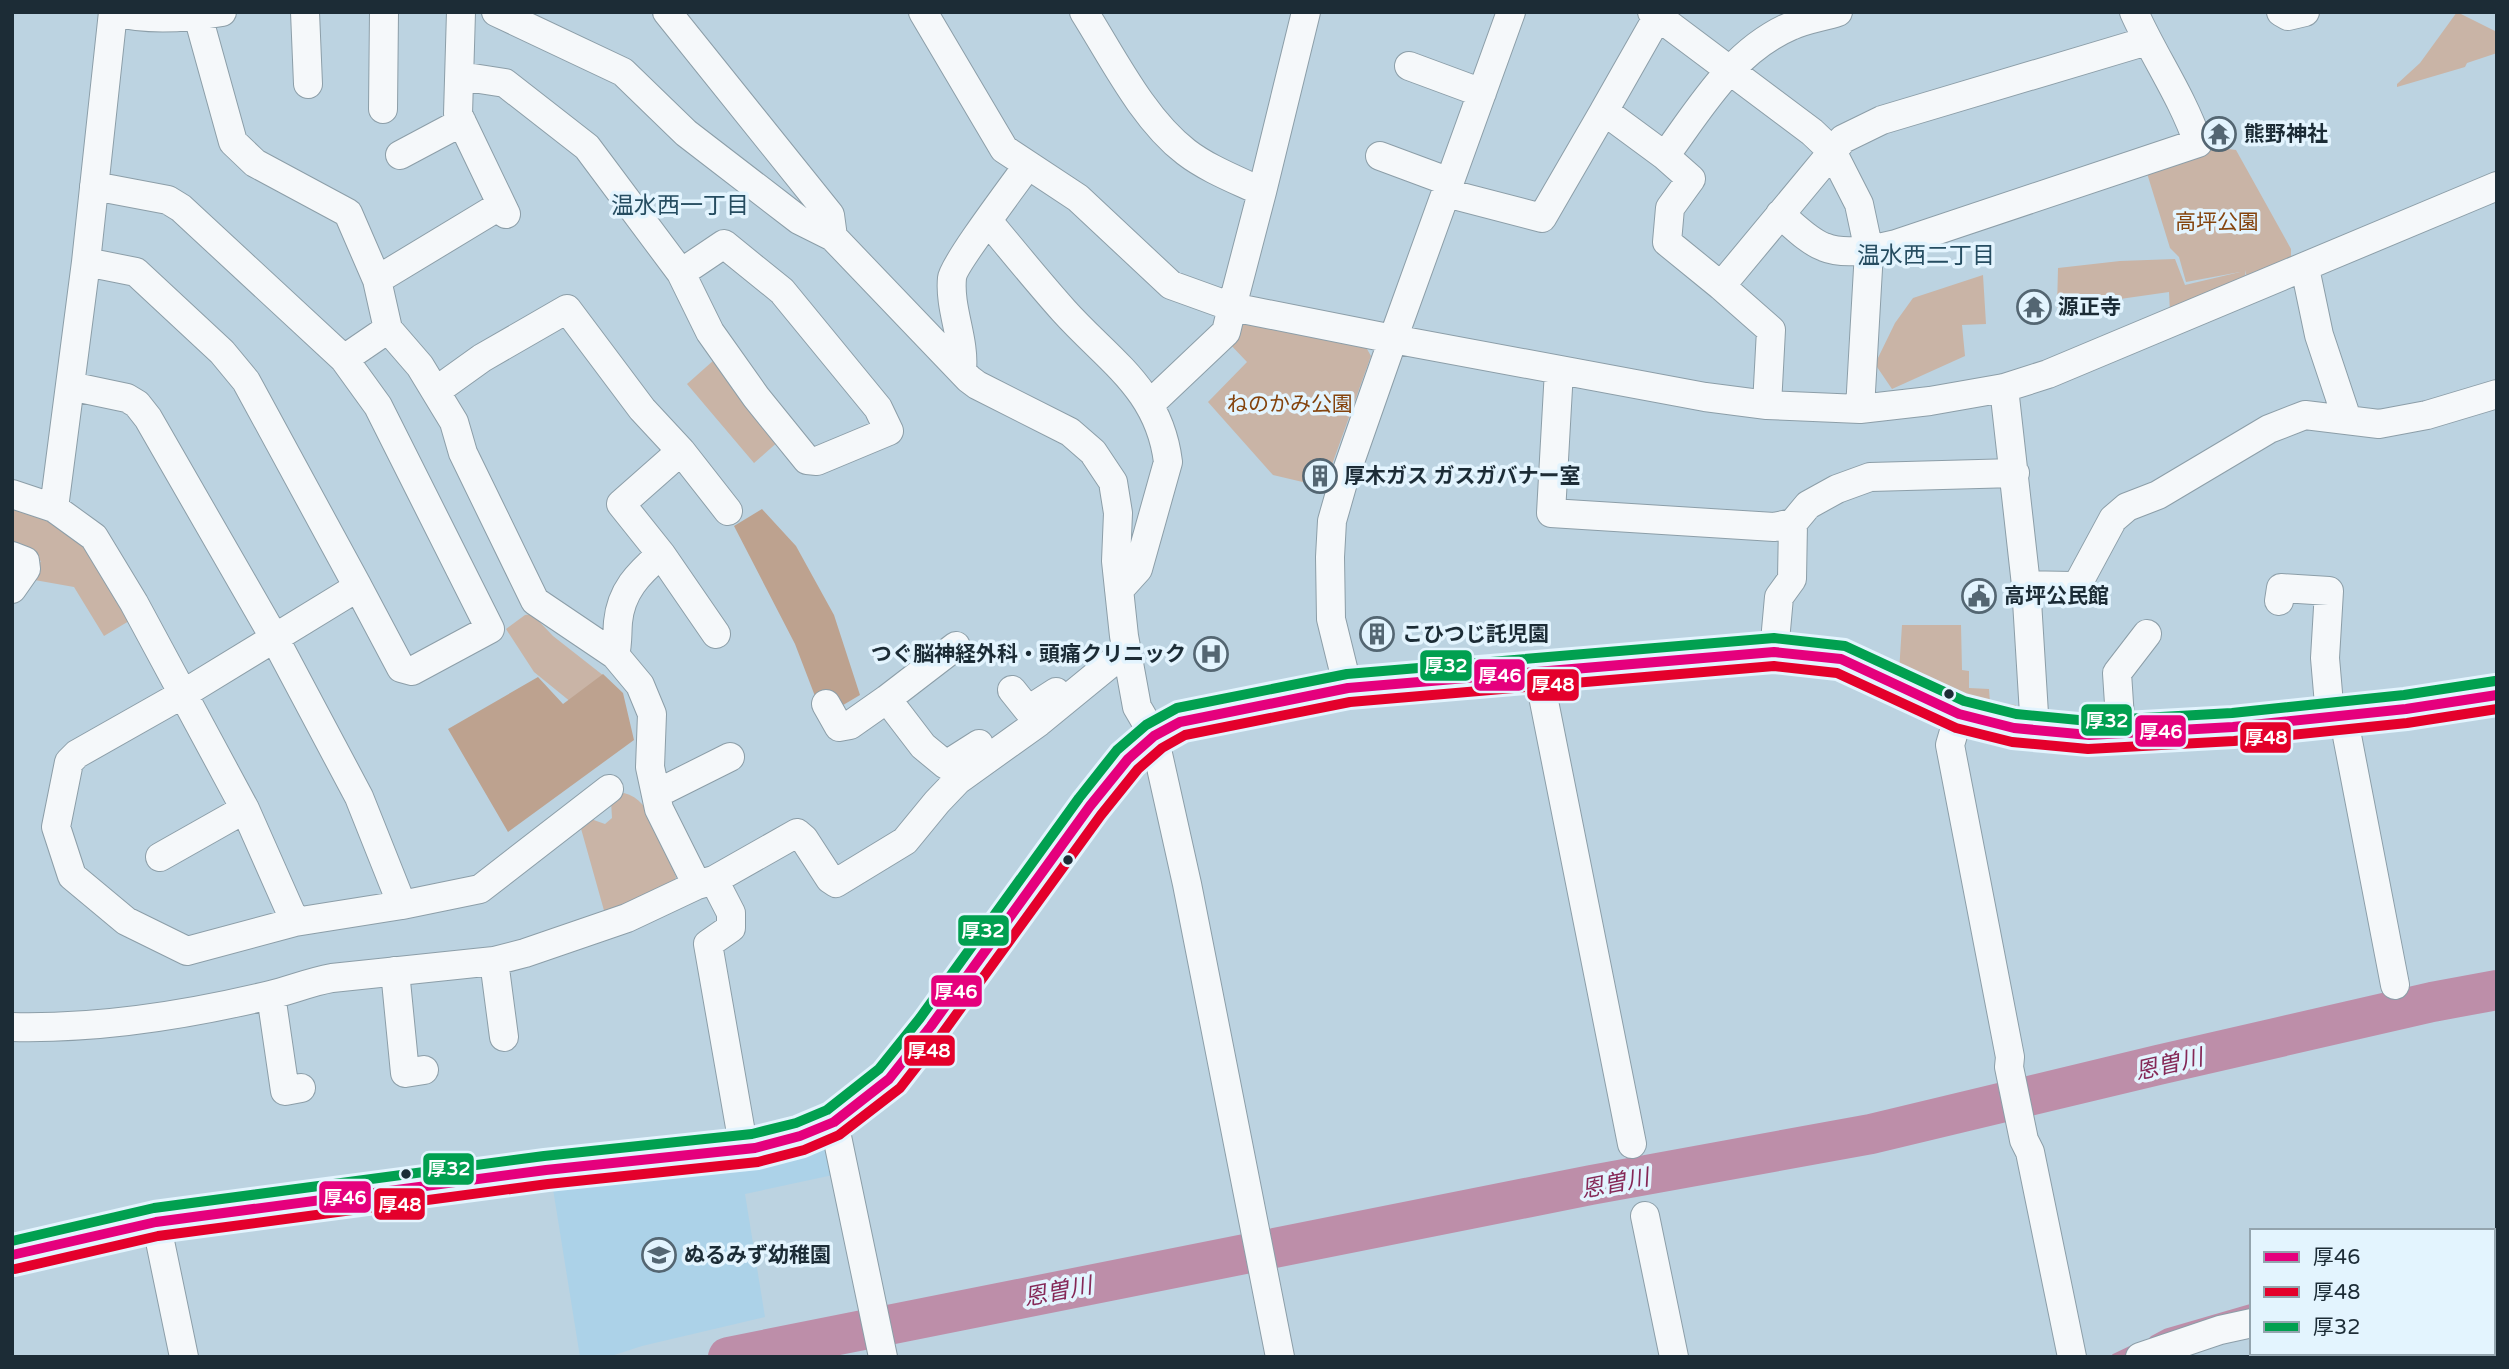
<svg xmlns="http://www.w3.org/2000/svg" width="2509" height="1369" font-family="'Varela Round','Noto Sans JP',sans-serif">
  <rect width="100%" height="100%" fill="#bcd3e1"/>
  <!-- built -->
  <path fill="#acd2e8" d="M 824,1142 L 833,1175 L 745,1194 L 765,1317 L 642,1346 L 608,1357 L 580,1357 L 553,1189 L 556,1183 Z"/>
  <!-- green -->
  <path fill="#c9b4a6" d="M 2457,12 L 2497,32 L 2497,53 L 2467,63 L 2465,67 L 2397,87 L 2397,84 L 2420,63 Z
    M 2213,147 L 2236,150 L 2291,249 L 2291,261 L 2248,281 L 2245,270 L 2246,283 L 2170,313 L 2169,292 L 2057,308 L 2058,268 L 2120,261 L 2175,259 L 2185,285 L 2240,272 L 2186,282 L 2179,257 L 2170,248 L 2146,170 Z
    M 1983,275 L 1986,324 L 1962,325 L 1965,356 L 1892,389 L 1875,364 L 1895,323 L 1913,298 Z
    M 1244,318 L 1363,342 L 1371,356 L 1324,487 L 1273,475 L 1208,402 L 1247,362 L 1228,342 Z
    M 714,360 L 780,440 L 754,463 L 687,384 Z
    M 12,502 L 78,536 L 129,621 L 104,636 L 74,587 L 29,579 L 41,561 L 12,550 Z
    M 532,614 L 553,636 L 604,676 L 582,711 L 534,672 L 506,629 L 525,615 Z
    M 1902,625 L 1961,625 L 1962,670 L 1969,671 L 1969,688 L 1989,689 L 1990,703 L 2016,705 L 2015,716 L 1983,714 L 1899,672 Z
    M 624,793 C 653,799 666,851 676,877 L 673,885 L 605,914 L 580,825 L 588,818 L 605,824 L 612,818 L 611,801 Z"/>
  <!-- forest -->
  <path fill="#bda28f" d="M 762,509 L 796,546 L 834,615 L 860,695 L 823,717 L 795,644 L 734,526 Z
    M 603,674 L 623,693 L 634,740 L 508,832 L 448,729 L 538,677 L 563,704 Z"/>
  <g fill="none" stroke-linecap="round" stroke-linejoin="round">
    <!-- stream -->
    <path stroke="#bd8ea9" stroke-width="7" d="M 2153,1339 L 2166,1332 L 2252,1307
      M 2115,1357 L 2136,1347"/>
    <!-- river -->
    <path stroke="#bd8ea9" stroke-width="40" d="M 728,1357 L 1591,1185 L 1871,1134 L 2158,1065 L 2432,1002 L 2497,990"/>
    <!-- minor casing -->
    <g stroke="#8c9ea8" stroke-width="30">
      <path id="minor" d="M 114,12 C 149,21 187,18 222,12
        M 305,12 L 308,84
        M 461,12 L 458,114 L 506,214
        M 496,12 L 623,72 L 686,133 L 799,220 L 833,237 L 969,379 L 977,385 L 1070,432 L 1093,452 L 1113,482 L 1118,513 L 1116,561 L 1124,636 L 1137,707 L 1154,736 L 1187,884 L 1280,1357
        M 667,12 L 830,215 L 833,237
        M 923,12 L 1004,149 L 1078,198 L 1171,285 L 1232,307 L 1226,332 L 1150,404
        M 1084,12 C 1113,58 1143,119 1186,152 C 1208,169 1237,180 1262,192
        M 1306,12 L 1262,192 L 1232,307 L 1393,339 L 1705,397 L 1767,405 L 1860,409 L 1930,401 L 2004,388 L 2048,374 L 2497,186
        M 1652,12 L 1812,132 L 1832,151 L 1859,204 L 1869,251 L 1860,409
        M 2281,12 L 2288,16 L 2305,12
        M 1409,66 L 1482,93
        M 460,76 L 505,83 L 587,147 L 681,273 L 710,332 L 756,397 L 807,460 L 817,461 L 889,431 L 878,408 L 782,291 L 724,244 L 681,273
        M 383,109 L 384,12
        M 1604,111 L 1658,16
        M 400,155 L 462,122
        M 1380,156 L 1450,182
        M 1665,156 L 1691,179 L 1670,208 L 1667,242 L 1721,286 L 1843,139 L 1882,120 L 2147,41
        M 1446,193 L 1542,218 L 1604,111 L 1665,156 C 1701,107 1733,51 1791,26 C 1806,19 1823,17 1838,12
        M 1780,214 C 1793,225 1808,241 1824,247 C 1846,256 1875,249 1896,244 L 2198,143 C 2182,96 2154,57 2134,12
        M 988,221 C 1013,251 1038,282 1064,311 C 1109,361 1159,389 1168,462 L 1138,569 L 1119,590
        M 86,262 L 136,272 L 222,352 L 246,381 L 358,587
        M 2305,268 L 2319,335 L 2347,419
        M 377,280 L 501,205
        M 1721,286 L 1771,330 L 1767,405
        M 344,359 L 388,329
        M 962,370 C 965,339 949,309 952,278 C 953,265 1016,182 1028,165
        M 1559,370 L 1551,513 L 1774,527 L 1793,523 L 1808,505 L 1837,489 L 1870,477 L 2015,473
        M 70,386 L 127,398 L 137,404 L 148,418 L 275,639 L 359,797 L 402,905 L 295,922
        M 2004,388 L 2026,585 L 2072,586 L 2079,582 L 2113,519 L 2127,507 L 2158,495 L 2269,429 L 2305,415 L 2379,424 L 2427,415 L 2497,394
        M 436,391 L 482,358 L 567,309 L 642,409 L 681,451 L 728,511
        M 681,451 L 621,504 L 661,554 L 716,634
        M 12,494 L 54,508 L 94,537 L 134,603 L 245,809 L 295,922 L 187,951 L 126,921 L 72,876 L 56,827 L 69,762 L 77,754 L 183,694 L 358,587 L 401,668 L 412,671 L 490,629 L 378,406 L 344,359 L 181,208 L 168,200 L 94,186
        M 54,508 L 86,262 L 113,12
        M 12,556 L 25,561 L 26,569 L 12,589
        M 2026,585 L 2035,730
        M 2279,601 L 2281,588 L 2329,591 L 2325,658 L 2330,716
        M 1774,652 L 1779,597 L 1792,579 L 1793,523
        M 615,655 C 618,644 617,634 618,622 C 621,591 638,574 661,554
        M 1538,671 L 1632,1144
        M 1348,688 L 1331,619 L 1330,557 L 1332,521 L 1344,479 L 1393,339 L 1511,12
        M 1012,690 L 1028,710 L 1056,692
        M 887,699 L 956,646
        M 826,704 L 839,727 L 850,725 L 887,699 L 923,746 L 946,765 L 979,744
        M 1959,714 L 1950,745 L 2010,1057 L 2009,1067 L 2024,1140 L 2030,1152 L 2072,1357
        M 2343,715 L 2395,985
        M 2121,734 L 2117,673 L 2147,634
        M 656,794 L 730,757
        M 160,857 L 245,809
        M 714,880 L 731,913 L 731,928 L 708,944 L 744,1150
        M 697,885 L 714,880 L 797,833 L 804,839 L 830,879 L 836,883 L 905,841 L 937,802 L 958,780 L 1039,722 L 1127,650
        M 402,905 L 480,889 L 609,789
        M 494,961 L 504,1037
        M 395,971 L 405,1073 L 424,1070
        M 271,995 L 285,1091 L 301,1088
        M 12,1027 C 98,1029 187,1015 270,995 C 291,990 310,982 332,978 L 494,961 L 525,953 L 627,918 L 697,885 L 659,809 L 650,767 L 652,714 L 640,685 L 615,655 L 535,601 L 463,453 L 454,422 L 420,366 L 388,329 L 377,280 L 348,213 L 255,163 L 233,142 L 198,16
        M 834,1122 L 883,1357
        M 1645,1216 L 1674,1357
        M 156,1222 L 184,1357
        M 12,1255 L 156,1222 L 546,1170 L 755,1148 L 800,1136 L 834,1122 L 889,1079 L 931,1026 L 1090,806 L 1128,759 L 1154,736 L 1180,722 L 1348,688 L 1774,652 L 1841,659 L 1959,714 L 2014,728 L 2089,735 L 2233,727 L 2406,709 L 2497,695
        M 2493,1288 L 2497,1287
        M 2140,1357 L 2220,1330 L 2252,1323"/>
    </g>
    <!-- minor -->
    <use href="#minor" stroke="#f5f8fa" stroke-width="28"/>
    <!-- bus-1 casing -->
    <g stroke="#e3f4fe" stroke-width="16">
      <path id="bus-1" d="M 12,1255 L 156,1222 L 546,1170 L 755,1148 L 800,1136 L 834,1122 L 889,1079 L 931,1026 L 1090,806 L 1128,759 L 1154,736 L 1180,722 L 1348,688 L 1774,652 L 1841,659 L 1959,714 L 2014,728 L 2089,735 L 2233,727 L 2406,709 L 2497,695"/>
    </g>
    <!-- bus-2 casing -->
    <g stroke="#e3f4fe" stroke-width="16">
      <path id="bus-2" d="M 15,1269 L 158,1236 L 548,1184 L 758,1162 L 804,1150 L 839,1135 L 900,1088 L 942,1034 L 1101,815 L 1138,769 L 1162,748 L 1185,735 L 1350,702 L 1774,666 L 1837,673 L 1956,728 L 2012,742 L 2088,749 L 2234,741 L 2407,723 L 2497,709"/>
    </g>
    <!-- bus-3 casing -->
    <g stroke="#e3f4fe" stroke-width="16">
      <path id="bus-3" d="M 12,1241 L 154,1208 L 544,1156 L 752,1134 L 796,1123 L 827,1110 L 879,1069 L 920,1018 L 1079,798 L 1117,750 L 1146,725 L 1177,708 L 1347,674 L 1774,638 L 1845,646 L 1964,701 L 2016,714 L 2089,721 L 2232,713 L 2404,695 L 2495,681"/>
    </g>
    <!-- bus-1 -->
    <use href="#bus-1" stroke="#e5007d" stroke-width="10"/>
    <!-- bus-2 -->
    <use href="#bus-2" stroke="#e4002b" stroke-width="10"/>
    <!-- bus-3 -->
    <use href="#bus-3" stroke="#01a050" stroke-width="10"/>
  </g>
  <!-- icons -->
  <defs>
    <g id="temple-ring" transform="scale(1.75)"><circle r="9.5" fill="#e3f4fe" stroke="#546672" stroke-width="1.5"/><path d="M0-6L5-2H3V0L6.5 2.5H4V6H1.5V3h-3V6H-4V2.5H-6.5L-3 0V-2H-5Z" fill="#546672"/></g>
    <g id="building-ring" transform="scale(1.75)"><circle r="9.5" fill="#e3f4fe" stroke="#546672" stroke-width="1.5"/><path d="M-4-6H4V6H1V3H-1V6H-4ZM-2.5-4.3h1.7v1.8h-1.7ZM.8-4.3h1.7v1.8H.8ZM-2.5-1h1.7V.8h-1.7ZM.8-1h1.7V.8H.8Z" fill="#546672"/></g>
    <g id="civic-ring" transform="scale(1.75)"><circle r="9.5" fill="#e3f4fe" stroke="#546672" stroke-width="1.5"/><path d="M-.6-6.5H3V-4.5H.6V-3L4-1V1h2V6H-6V1h2V-1L-.6-3ZM-1.2 2.5V6h2.4V2.5Z" fill="#546672"/></g>
    <g id="hospital-ring" transform="scale(1.75)"><circle r="9.5" fill="#e3f4fe" stroke="#546672" stroke-width="1.5"/><path d="M-5-5h3v3.5h4V-5h3V5h-3V1.5h-4V5h-3Z" fill="#546672"/></g>
    <g id="school-ring" transform="scale(1.75)"><circle r="9.5" fill="#e3f4fe" stroke="#546672" stroke-width="1.5"/><path d="M0-5L7-2L0 1L-7-2ZM-4 1L0 2.5L4 1V4Q0 6-4 4Z" fill="#546672"/></g>
  </defs>
  <g fill-rule="evenodd">
    <use href="#temple-ring" x="2219" y="134"/>
    <use href="#temple-ring" x="2034" y="307"/>
    <use href="#building-ring" x="1320" y="476"/>
    <use href="#civic-ring" x="1979" y="596"/>
    <use href="#building-ring" x="1377" y="634"/>
    <use href="#hospital-ring" x="1211" y="654"/>
    <use href="#school-ring" x="659" y="1255"/>
  </g>
  <!-- markers -->
  <g fill="#1c2c36" stroke="#e3f4fe" stroke-width="2.5">
    <circle cx="1949" cy="694" r="6"/>
    <circle cx="1068" cy="860" r="6"/>
    <circle cx="406" cy="1174" r="6"/>
  </g>
  <g text-anchor="middle" dominant-baseline="central" stroke-width="7" stroke-linejoin="round" paint-order="stroke">
    <!-- poi labels -->
    <g font-size="21" font-weight="bold" fill="#1c2c36" stroke="#e3f4fe" text-anchor="start">
      <text x="2244" y="134">熊野神社</text>
      <text x="2058" y="307">源正寺</text>
      <text x="1344" y="476">厚木ガス ガスガバナー室</text>
      <text x="2004" y="596">高坪公民館</text>
      <text x="1402" y="634">こひつじ託児園</text>
      <text x="1186" y="654" text-anchor="end">つぐ脳神経外科・頭痛クリニック</text>
      <text x="684" y="1255">ぬるみず幼稚園</text>
    </g>
    <!-- park labels -->
    <g font-size="21" fill="#84430d" stroke="#e3f4fe">
      <text x="2217" y="222">高坪公園</text>
      <text x="1290" y="404">ねのかみ公園</text>
    </g>
    <!-- neighbourhood labels -->
    <g font-size="23" fill="#264d61" stroke="#e3f4fe">
      <text x="680" y="206">温水西一丁目</text>
      <text x="1926" y="256">温水西二丁目</text>
    </g>
    <!-- water labels -->
    <g font-size="23" font-style="italic" fill="#852857" stroke="#e3f4fe">
      <text transform="translate(2169 1065) rotate(-13)">恩曽川</text>
      <text transform="translate(1615 1184) rotate(-11)">恩曽川</text>
      <text transform="translate(1058 1292) rotate(-11)">恩曽川</text>
    </g>
  </g>
  <g stroke="#e3f4fe" stroke-width="2.5">
    <rect x="1419" y="649" width="54" height="33" rx="7" fill="#01a050"/>
    <rect x="1473" y="658" width="53" height="34" rx="7" fill="#e5007d"/>
    <rect x="1526" y="668" width="54" height="34" rx="7" fill="#e4002b"/>
    <rect x="2080" y="703" width="53" height="34" rx="7" fill="#01a050"/>
    <rect x="2134" y="714" width="53" height="34" rx="7" fill="#e5007d"/>
    <rect x="2239" y="721" width="53" height="33" rx="7" fill="#e4002b"/>
    <rect x="957" y="914" width="53" height="33" rx="7" fill="#01a050"/>
    <rect x="930" y="974" width="53" height="34" rx="7" fill="#e5007d"/>
    <rect x="903" y="1034" width="53" height="33" rx="7" fill="#e4002b"/>
    <rect x="422" y="1152" width="53" height="34" rx="7" fill="#01a050"/>
    <rect x="318" y="1180" width="54" height="34" rx="7" fill="#e5007d"/>
    <rect x="373" y="1187" width="53" height="34" rx="7" fill="#e4002b"/>
  </g>
  <g font-size="19" text-anchor="middle" font-weight="bold" fill="#fff">
    <text x="1446" y="672">厚32</text>
    <text x="1500" y="682">厚46</text>
    <text x="1553" y="691">厚48</text>
    <text x="2107" y="727">厚32</text>
    <text x="2161" y="738">厚46</text>
    <text x="2266" y="744">厚48</text>
    <text x="983" y="937">厚32</text>
    <text x="956" y="998">厚46</text>
    <text x="929" y="1057">厚48</text>
    <text x="449" y="1175">厚32</text>
    <text x="345" y="1204">厚46</text>
    <text x="400" y="1211">厚48</text>
  </g>
  <!-- border -->
  <rect width="2509" height="1369" fill="none" stroke="#1c2c36" stroke-width="28"/>
  <!-- legend -->
  <rect x="2250" y="1229" width="245" height="126" fill="#e3f4fe" stroke="#93a4ae" stroke-width="2"/>
  <rect x="2264" y="1252" width="35" height="10" fill="#e5007d" stroke="#93a4ae" stroke-width="2"/>
  <text x="2313" y="1264" font-size="21" fill="#1c2c36">厚46</text>
  <rect x="2264" y="1287" width="35" height="10" fill="#e4002b" stroke="#93a4ae" stroke-width="2"/>
  <text x="2313" y="1299" font-size="21" fill="#1c2c36">厚48</text>
  <rect x="2264" y="1322" width="35" height="10" fill="#01a050" stroke="#93a4ae" stroke-width="2"/>
  <text x="2313" y="1334" font-size="21" fill="#1c2c36">厚32</text>
</svg>
